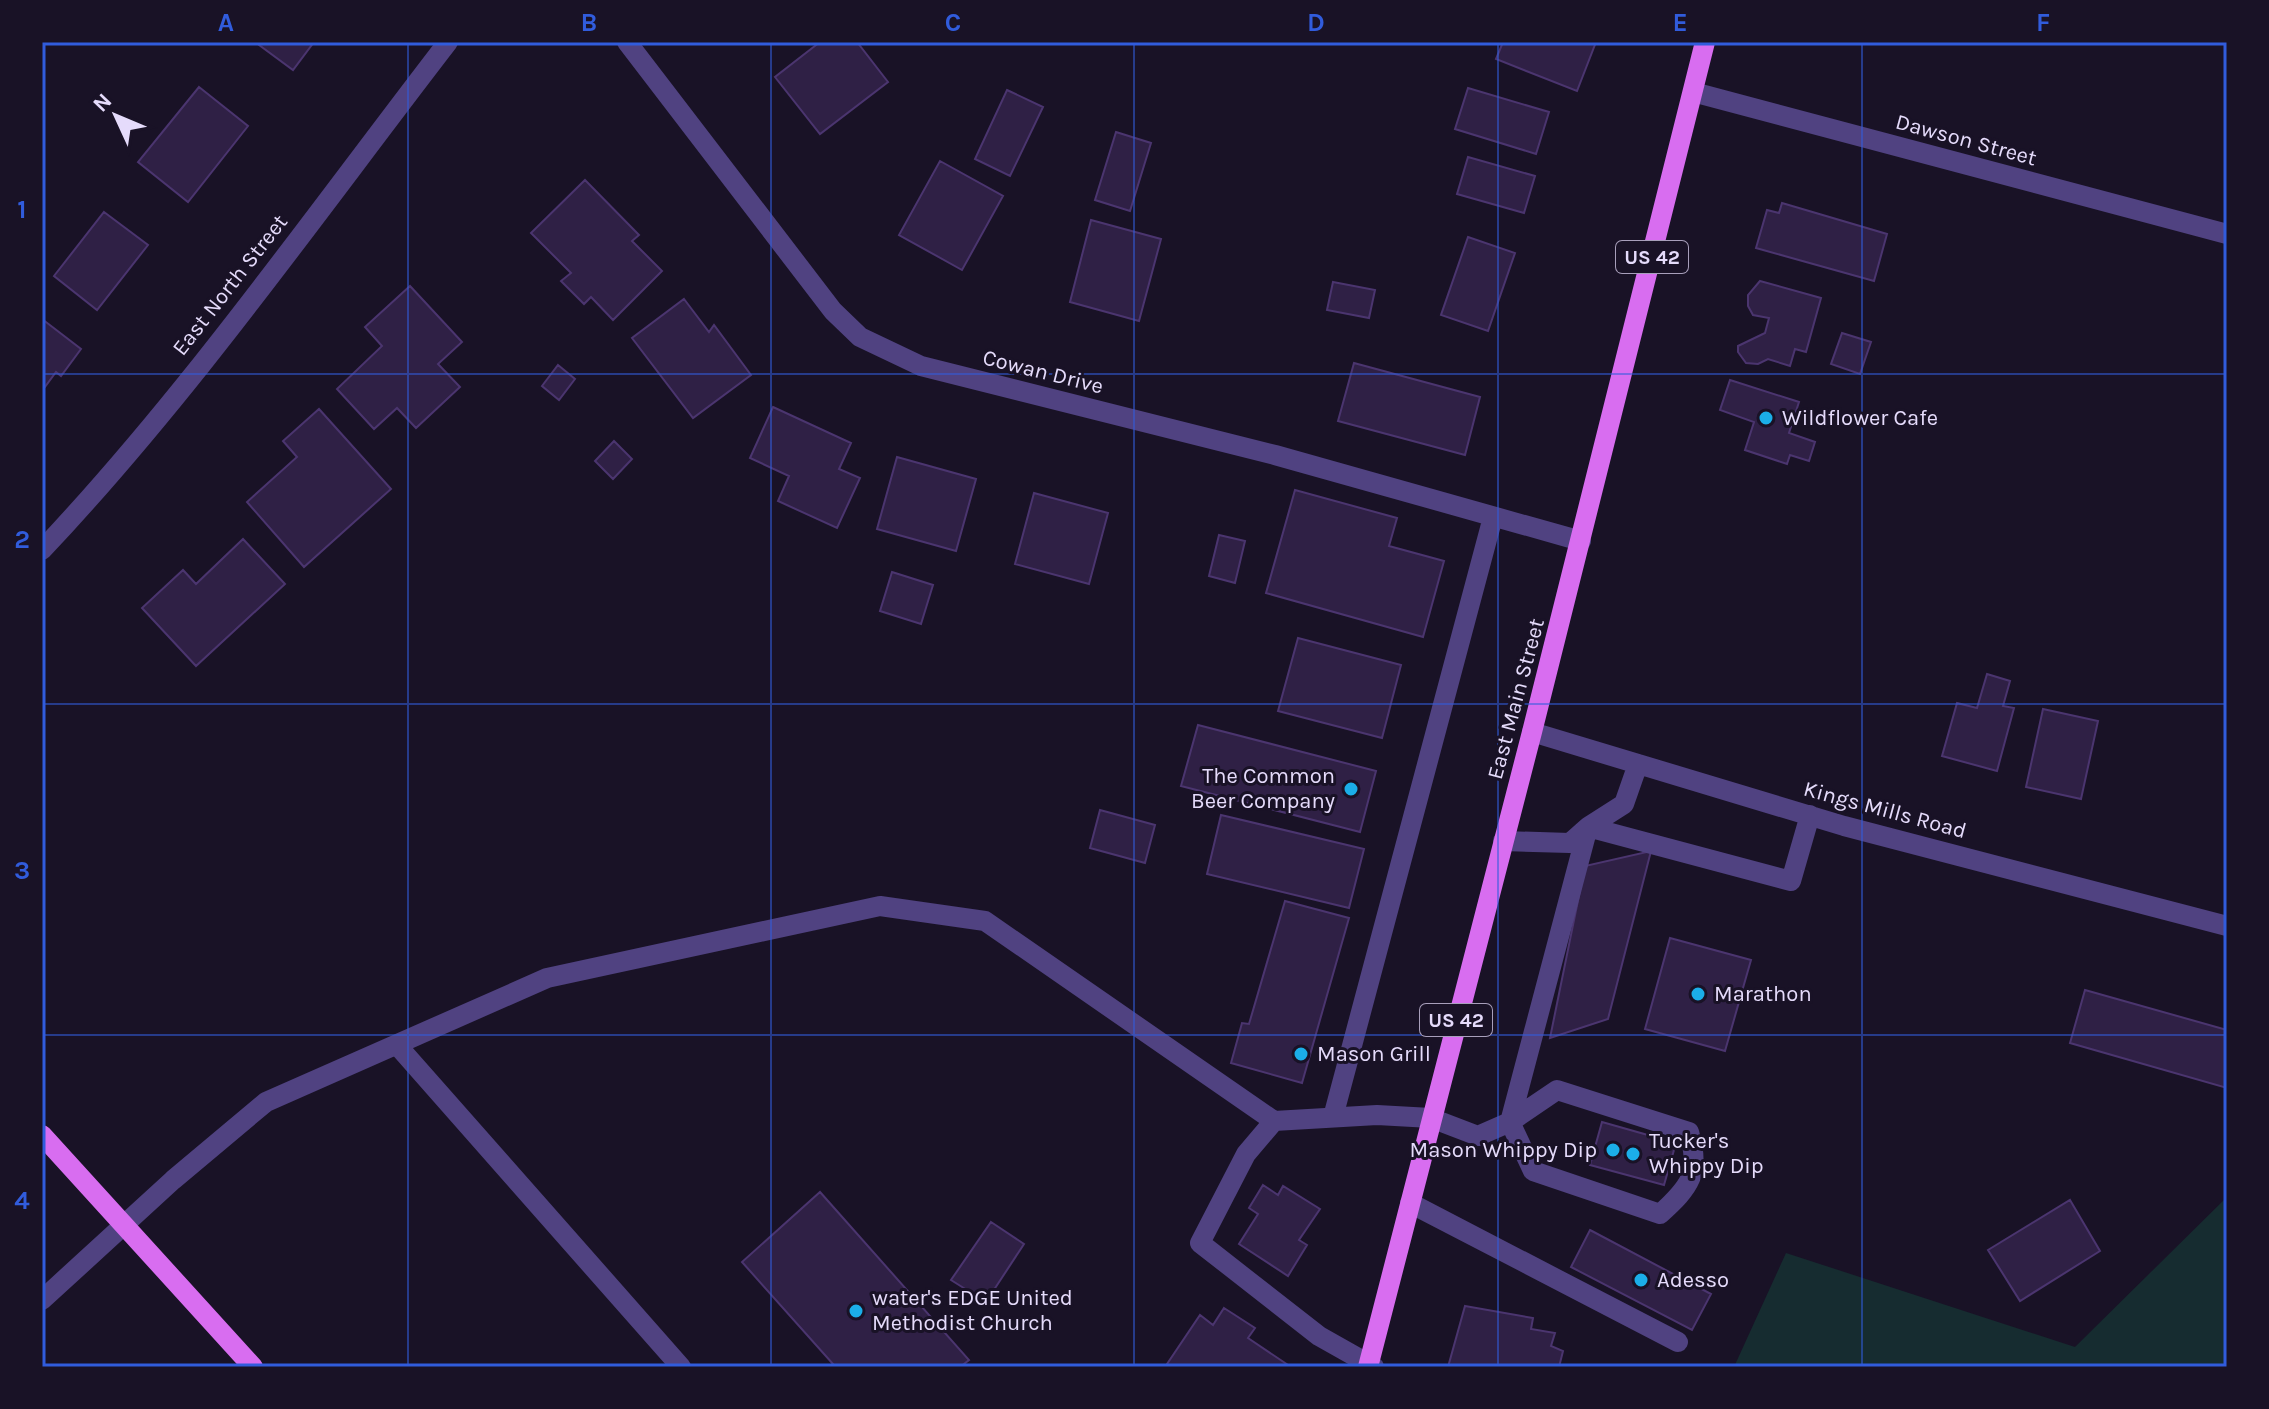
<svg xmlns="http://www.w3.org/2000/svg" width="2269" height="1409" font-family="Karla,sans-serif">
  <rect width="100%" height="100%" fill="#191226"/>
  <!-- green -->
  <path fill="#162c30" d="M 2227,1197 L 2227,1367 L 1734,1367 L 1786,1253 L 2075,1347 Z"/>
  <!-- building -->
  <path fill="#2f2045" stroke="#4b356f" stroke-width="2" d="M 255,42 L 314,42 L 293,70 Z
    M 820,42 L 857,42 L 888,82 L 820,134 L 775,77 Z
    M 1503,42 L 1596,42 L 1577,91 L 1496,59 Z
    M 199,87 L 248,126 L 188,202 L 138,162 Z
    M 1468,88 L 1549,112 L 1536,154 L 1455,129 Z
    M 1007,90 L 1043,107 L 1010,176 L 975,159 Z
    M 1116,132 L 1151,143 L 1130,211 L 1095,200 Z
    M 1468,157 L 1535,176 L 1524,213 L 1457,194 Z
    M 940,161 L 1003,196 L 962,270 L 899,235 Z
    M 585,180 L 639,235 L 632,241 L 662,271 L 613,320 L 591,297 L 584,304 L 561,281 L 571,273 L 531,233 Z
    M 1782,203 L 1887,234 L 1874,281 L 1756,248 L 1767,210 L 1779,213 Z
    M 104,212 L 148,245 L 97,310 L 54,276 Z
    M 1091,220 L 1161,239 L 1139,321 L 1070,302 Z
    M 1468,237 L 1515,253 L 1488,331 L 1441,315 Z
    M 1760,281 L 1821,298 L 1806,352 L 1795,349 L 1790,366 L 1768,359 L 1758,364 L 1746,363 L 1738,352 L 1738,346 L 1765,333 L 1769,318 L 1753,315 L 1748,306 L 1748,295 Z
    M 1333,282 L 1375,290 L 1369,318 L 1327,310 Z
    M 410,286 L 462,342 L 438,364 L 460,387 L 416,428 L 397,408 L 374,429 L 337,389 L 382,346 L 365,327 Z
    M 684,299 L 709,332 L 714,325 L 751,375 L 693,418 L 632,338 Z
    M 42,319 L 81,349 L 61,376 L 56,372 L 42,391 Z
    M 1842,333 L 1871,342 L 1860,374 L 1831,364 Z
    M 1354,363 L 1480,397 L 1465,455 L 1338,421 Z
    M 558,365 L 575,379 L 559,400 L 542,386 Z
    M 1730,380 L 1799,402 L 1789,433 L 1815,442 L 1809,461 L 1790,455 L 1787,464 L 1745,450 L 1754,422 L 1720,410 Z
    M 773,407 L 851,443 L 839,469 L 860,478 L 837,528 L 778,501 L 789,476 L 750,458 Z
    M 319,409 L 391,489 L 304,567 L 247,502 L 297,457 L 283,441 Z
    M 614,441 L 632,459 L 613,479 L 595,461 Z
    M 897,457 L 976,479 L 956,551 L 877,529 Z
    M 1295,490 L 1397,518 L 1389,546 L 1444,561 L 1423,637 L 1266,593 Z
    M 1034,493 L 1108,513 L 1089,584 L 1015,564 Z
    M 1219,535 L 1245,541 L 1235,583 L 1209,576 Z
    M 243,539 L 285,584 L 196,666 L 142,608 L 183,570 L 196,584 Z
    M 892,572 L 933,585 L 921,624 L 880,611 Z
    M 1298,638 L 1401,665 L 1382,738 L 1278,711 Z
    M 1987,674 L 2010,681 L 2003,706 L 2014,708 L 1997,771 L 1942,756 L 1957,703 L 1977,708 Z
    M 2043,709 L 2098,721 L 2081,799 L 2026,787 Z
    M 1198,725 L 1376,771 L 1360,832 L 1181,786 Z
    M 1100,810 L 1155,825 L 1145,863 L 1090,848 Z
    M 1221,815 L 1364,849 L 1349,908 L 1207,874 Z
    M 1651,851 L 1608,1019 L 1550,1038 L 1585,866 Z
    M 1285,901 L 1349,918 L 1302,1083 L 1231,1063 L 1242,1023 L 1249,1024 Z
    M 1670,938 L 1751,960 L 1725,1051 L 1645,1029 Z
    M 2085,990 L 2227,1030 L 2227,1088 L 2070,1043 Z
    M 1602,1122 L 1676,1143 L 1664,1185 L 1590,1165 Z
    M 1263,1185 L 1278,1195 L 1283,1186 L 1320,1209 L 1299,1240 L 1307,1245 L 1288,1276 L 1239,1244 L 1258,1214 L 1249,1208 Z
    M 820,1192 L 969,1360 L 960,1367 L 830,1367 L 833,1364 L 742,1262 Z
    M 2070,1200 L 2100,1251 L 2020,1301 L 1988,1250 Z
    M 991,1222 L 1024,1244 L 986,1302 L 951,1280 Z
    M 1590,1230 L 1711,1294 L 1692,1330 L 1571,1267 Z
    M 1465,1306 L 1533,1318 L 1531,1329 L 1555,1333 L 1551,1346 L 1563,1351 L 1559,1367 L 1448,1367 Z
    M 1224,1308 L 1255,1328 L 1248,1338 L 1291,1367 L 1165,1367 L 1200,1315 L 1213,1325 Z"/>
  <g fill="none" stroke-linecap="round" stroke-linejoin="round">
    <!-- minor -->
    <path stroke="#504281" stroke-width="20" d="M 627,42 L 833,311 L 860,337 L 921,366 L 1275,455 L 1581,541
      M 1693,92 L 2227,234
      M 42,550 C 190,393 316,213 448,42
      M 1532,732 L 1844,826 L 2227,926
      M 1503,841 L 1570,843 L 1588,827 L 1791,881 L 1810,815
      M 397,1045 L 681,1367
      M 1333,1117 L 1493,517
      M 1274,1121 L 1246,1154 L 1200,1243 L 1319,1336 L 1374,1367
      M 1410,1203 L 1678,1342
      M 42,1300 L 173,1180 L 266,1102 L 547,978 L 880,906 L 985,921 L 1274,1121 L 1377,1115 L 1431,1118 L 1478,1136 L 1510,1122 L 1557,1090 L 1689,1132 C 1701,1173 1690,1187 1660,1214 L 1533,1171 L 1510,1122 L 1588,827 L 1624,804 L 1638,764"/>
    <!-- major -->
    <path stroke="#d86df0" stroke-width="20" d="M 42,1135 L 253,1367
      M 1368,1367 L 1532,732 L 1705,42"/>
  </g>
  <!-- grid -->
  <path fill="none" stroke="#315cdc" stroke-width="2" stroke-opacity="0.55" d="M 408,42 L 408,1367M 771,42 L 771,1367M 1134,42 L 1134,1367M 1498,42 L 1498,1367M 1862,42 L 1862,1367M 42,374 L 2227,374M 42,704 L 2227,704M 42,1035 L 2227,1035"/>
  <!-- markers -->
  <g fill="#1baee8" stroke="#191226" stroke-width="3">
    <circle cx="1766" cy="418" r="8"/>
    <circle cx="1351" cy="789" r="8"/>
    <circle cx="1698" cy="994" r="8"/>
    <circle cx="1301" cy="1054" r="8"/>
    <circle cx="1613" cy="1150" r="8"/>
    <circle cx="1633" cy="1154" r="8"/>
    <circle cx="1641" cy="1280" r="8"/>
    <circle cx="856" cy="1311" r="8"/>
  </g>
  <g text-anchor="middle" dominant-baseline="central" stroke-width="6" stroke-linejoin="round" paint-order="stroke">
    <!-- shield labels -->
    <g fill="#191226" stroke="#a89fbb" stroke-width="2">
      <rect x="1616" y="241" width="72" height="32" rx="6"/>
      <rect x="1420" y="1004" width="72" height="32" rx="6"/>
    </g>
    <g font-size="20" font-weight="bold" fill="#e5dbfb">
      <text x="1652" y="257">US 42</text>
      <text x="1456" y="1020">US 42</text>
    </g>
    <!-- street labels -->
    <g font-size="22" fill="#e5dbfb" stroke="#191226">
      <text transform="translate(1966 140) rotate(15)">Dawson Street</text>
      <text transform="translate(230 285) rotate(-52)">East North Street</text>
      <text transform="translate(1043 372) rotate(14)">Cowan Drive</text>
      <text transform="translate(1516 699) rotate(-75)">East Main Street</text>
      <text transform="translate(1885 810) rotate(15)">Kings Mills Road</text>
    </g>
    <!-- poi labels -->
    <g font-size="22" fill="#e5dbfb" stroke="#191226" text-anchor="start">
      <text x="1782" y="418">Wildflower Cafe</text>
      <text x="1335" y="776" text-anchor="end">The Common<tspan x="1335" dy="25">Beer Company</tspan></text>
      <text x="1714" y="994">Marathon</text>
      <text x="1317" y="1054">Mason Grill</text>
      <text x="1649" y="1141">Tucker's<tspan x="1649" dy="25">Whippy Dip</tspan></text>
      <text x="1597" y="1150" text-anchor="end">Mason Whippy Dip</text>
      <text x="1657" y="1280">Adesso</text>
      <text x="872" y="1298">water's EDGE United<tspan x="872" dy="25">Methodist Church</tspan></text>
    </g>
  </g>
  <!-- border -->
  <rect width="2269" height="1409" fill="none" stroke="#191226" stroke-width="88"/>
  <!-- north arrow -->
  <g transform="translate(116 116) rotate(314)" stroke="#191226" stroke-width="6" paint-order="stroke">
  <path d="M0-6L14 30L0 20L-14 30Z" fill="#e5dbfb"/>
  <text y="-12" font-size="22" font-weight="bold" text-anchor="middle" fill="#e5dbfb">N</text>
  </g>
  <rect x="44" y="44" width="2181" height="1321" fill="none" stroke="#315cdc" stroke-width="3"/>
  <g font-size="26" text-anchor="middle" font-weight="bold" fill="#315cdc">
    <text x="226" y="31">A</text>
    <text x="589" y="31">B</text>
    <text x="953" y="31">C</text>
    <text x="1316" y="31">D</text>
    <text x="1680" y="31">E</text>
    <text x="2043" y="31">F</text>
    <text x="22" y="218">1</text>
    <text x="22" y="548">2</text>
    <text x="22" y="879">3</text>
    <text x="22" y="1209">4</text>
  </g>
</svg>
